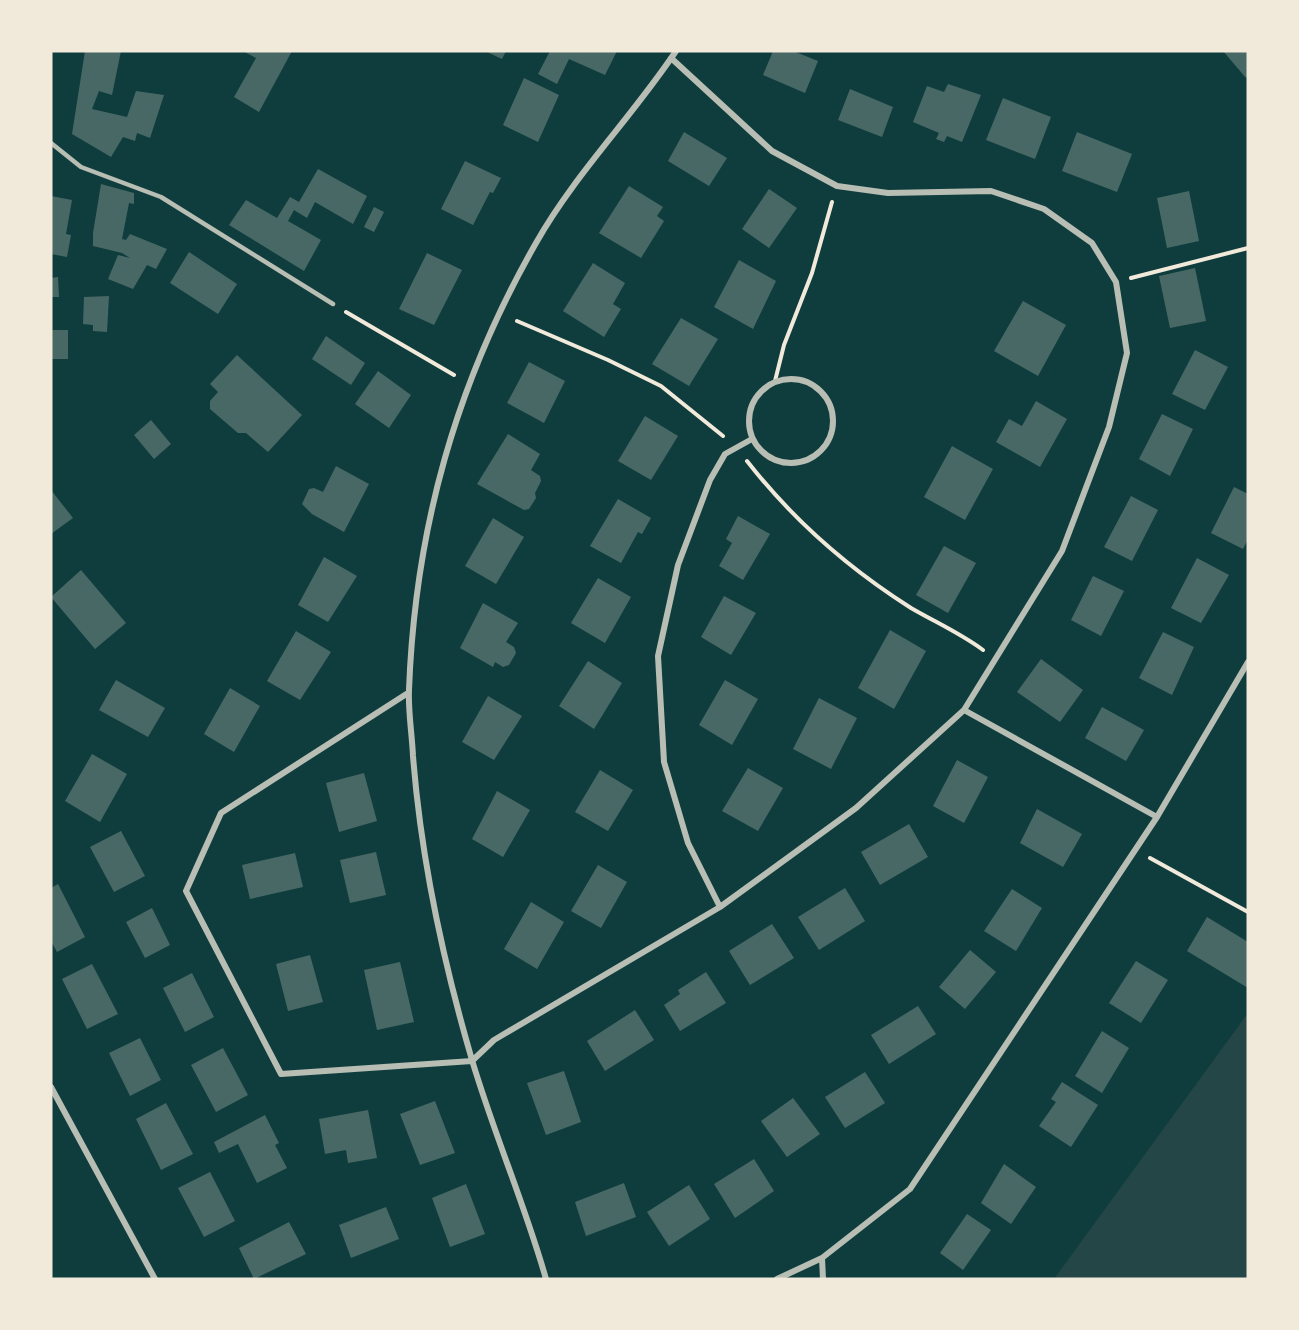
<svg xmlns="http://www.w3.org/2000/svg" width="1299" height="1330" font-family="Overpass,sans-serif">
  <rect width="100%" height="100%" fill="#0f3d3e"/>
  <!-- green -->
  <path fill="#244646" d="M 1248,1013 L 1248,1279 L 1054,1279 Z"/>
  <!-- building -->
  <path fill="#486865" d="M 85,51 L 121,51 L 112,95 L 99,91 L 92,109 L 127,117 L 136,91 L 164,95 L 150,138 L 137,133 L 135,141 L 123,137 L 111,157 L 72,134 Z
    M 243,51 L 292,51 L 259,112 L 234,97 L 256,58 Z
    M 485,51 L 506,51 L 502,59 Z
    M 550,51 L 617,51 L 605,75 L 569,59 L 557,84 L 538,74 Z
    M 773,51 L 793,51 L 818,61 L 805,93 L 763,75 Z
    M 1223,51 L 1248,51 L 1248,76 L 1246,78 Z
    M 524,78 L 559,95 L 538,142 L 503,125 Z
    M 948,84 L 981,95 L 962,142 L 947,136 L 944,142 L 936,139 L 939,133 L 913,122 L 927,86 L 944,92 Z
    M 850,89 L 893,107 L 882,137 L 838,120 Z
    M 1003,98 L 1051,117 L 1035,159 L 986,140 Z
    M 684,132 L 727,158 L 709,186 L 668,161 Z
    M 1077,132 L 1132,154 L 1117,192 L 1062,171 Z
    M 465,161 L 501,178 L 493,193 L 490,192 L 473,225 L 441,209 Z
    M 318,169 L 367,196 L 353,224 L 315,202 L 307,218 L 294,210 L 288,221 L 321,240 L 304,271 L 229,225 L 246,200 L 277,218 L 290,197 L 299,202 Z
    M 101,184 L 134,193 L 134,204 L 129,203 L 122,239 L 126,240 L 130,234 L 167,249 L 156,269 L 147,265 L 133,289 L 108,279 L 118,255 L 130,258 L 122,253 L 93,246 L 93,233 Z
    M 629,186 L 663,207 L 657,216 L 664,221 L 641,258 L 599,233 Z
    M 769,189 L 797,208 L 769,248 L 742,229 Z
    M 1189,191 L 1199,241 L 1167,248 L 1157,198 Z
    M 51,196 L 72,200 L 66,234 L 71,235 L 67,257 L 51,254 Z
    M 374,207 L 384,212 L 374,232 L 364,227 Z
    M 189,252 L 237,284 L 218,314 L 170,283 Z
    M 427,253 L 462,270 L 434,325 L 399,309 Z
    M 739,260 L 776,281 L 753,329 L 714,307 Z
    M 593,263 L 625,283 L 613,304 L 621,309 L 604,337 L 563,311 Z
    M 1195,268 L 1206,321 L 1170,328 L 1159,276 Z
    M 58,277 L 59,297 L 51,297 L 51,278 Z
    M 109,296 L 107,332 L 93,331 L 93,325 L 83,324 L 84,297 Z
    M 1023,301 L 1066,325 L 1038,376 L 994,351 Z
    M 681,318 L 718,339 L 689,386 L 652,364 Z
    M 51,330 L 68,330 L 68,359 L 51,359 Z
    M 326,336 L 365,363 L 351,385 L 312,359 Z
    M 1195,350 L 1228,367 L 1205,410 L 1172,394 Z
    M 237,355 L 302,415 L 268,452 L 246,433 L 238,433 L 210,409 L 210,401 L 218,392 L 210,384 Z
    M 529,362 L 565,381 L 544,423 L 507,403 Z
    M 378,371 L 411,395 L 389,428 L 355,404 Z
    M 1036,401 L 1067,419 L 1040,467 L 996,442 L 1009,419 L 1022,426 Z
    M 1162,414 L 1193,429 L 1170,476 L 1139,459 Z
    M 645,416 L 678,436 L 651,480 L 618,461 Z
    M 151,420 L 171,444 L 154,459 L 134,435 Z
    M 508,434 L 540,454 L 531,470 L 540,476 L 541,481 L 535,493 L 536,498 L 529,509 L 524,510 L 477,484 Z
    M 952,446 L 993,469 L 965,520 L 924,497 Z
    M 336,466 L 369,484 L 344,532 L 312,514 L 302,504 L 309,489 L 314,488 L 323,492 Z
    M 1234,487 L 1248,494 L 1248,539 L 1243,549 L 1211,533 Z
    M 51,490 L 73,518 L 51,534 Z
    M 1131,496 L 1158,510 L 1132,561 L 1104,547 Z
    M 618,499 L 651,518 L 642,534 L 638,532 L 621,563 L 590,546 Z
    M 738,516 L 770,534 L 743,580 L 719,566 L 732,543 L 726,539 Z
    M 493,518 L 524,537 L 496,584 L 465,566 Z
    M 944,546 L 976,563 L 948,613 L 916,595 Z
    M 324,557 L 357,576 L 328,622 L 298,605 Z
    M 1197,558 L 1229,575 L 1201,623 L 1171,608 Z
    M 81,570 L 126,623 L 95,649 L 51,597 Z
    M 1093,576 L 1124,591 L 1101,636 L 1071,620 Z
    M 598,578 L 631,597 L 605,643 L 571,623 Z
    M 724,596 L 756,613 L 731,655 L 701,637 Z
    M 483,603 L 518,623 L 506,642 L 514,647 L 516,653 L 509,665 L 503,667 L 495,662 L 493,667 L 460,648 Z
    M 890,630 L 926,651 L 894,709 L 858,688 Z
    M 296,631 L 331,652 L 300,700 L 267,681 Z
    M 1163,632 L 1194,647 L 1172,695 L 1139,678 Z
    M 1041,659 L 1083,690 L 1060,722 L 1017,692 Z
    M 588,661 L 622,683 L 594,729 L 559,706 Z
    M 116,680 L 165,708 L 148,737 L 99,710 Z
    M 725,680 L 758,699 L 732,745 L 699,725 Z
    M 230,688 L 260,706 L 234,752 L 204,734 Z
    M 488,696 L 522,716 L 494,760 L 462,742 Z
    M 819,698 L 857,718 L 831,769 L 793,749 Z
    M 1102,707 L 1144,730 L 1126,761 L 1085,738 Z
    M 92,754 L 127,774 L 100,822 L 65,801 Z
    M 957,760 L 988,777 L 964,823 L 933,806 Z
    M 748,768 L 783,788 L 758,831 L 722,811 Z
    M 600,770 L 633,790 L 608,831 L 575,812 Z
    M 364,773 L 377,821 L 339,832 L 326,783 Z
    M 497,791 L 530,810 L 503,857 L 472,839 Z
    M 1037,809 L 1082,834 L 1063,867 L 1020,843 Z
    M 909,824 L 928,857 L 880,885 L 861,852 Z
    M 121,831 L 145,876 L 114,892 L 90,847 Z
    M 376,852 L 386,895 L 350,903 L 340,860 Z
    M 295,853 L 303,887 L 250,899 L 242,865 Z
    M 598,865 L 627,882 L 601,928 L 571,911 Z
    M 58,884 L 85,937 L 57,952 L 51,941 L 51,888 Z
    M 845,888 L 865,921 L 819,950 L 798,917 Z
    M 1012,889 L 1042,908 L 1016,951 L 984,931 Z
    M 531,902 L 564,922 L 537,969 L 504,949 Z
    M 152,908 L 170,945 L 145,958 L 126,922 Z
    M 1207,917 L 1248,942 L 1248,988 L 1187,951 Z
    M 772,924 L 794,958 L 750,985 L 729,951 Z
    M 970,950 L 996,972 L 965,1009 L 939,987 Z
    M 310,955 L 323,1002 L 288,1011 L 276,964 Z
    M 1136,961 L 1168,980 L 1141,1023 L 1109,1003 Z
    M 400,962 L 414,1022 L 377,1030 L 364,970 Z
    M 92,964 L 118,1014 L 87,1029 L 62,979 Z
    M 706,972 L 726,1003 L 680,1031 L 664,1005 L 680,994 L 678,990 Z
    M 192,973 L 214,1017 L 185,1032 L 163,988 Z
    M 918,1006 L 936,1034 L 889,1064 L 871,1035 Z
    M 635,1010 L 654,1040 L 605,1071 L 587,1041 Z
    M 1102,1031 L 1129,1048 L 1102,1093 L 1075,1076 Z
    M 140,1038 L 161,1080 L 130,1096 L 109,1053 Z
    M 223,1048 L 248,1095 L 216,1112 L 191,1065 Z
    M 564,1071 L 581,1122 L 546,1135 L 527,1083 Z
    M 865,1072 L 885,1103 L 845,1128 L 825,1097 Z
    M 1062,1082 L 1098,1105 L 1071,1147 L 1039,1126 L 1056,1102 L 1051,1099 Z
    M 793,1098 L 820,1134 L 787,1157 L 761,1121 Z
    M 435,1101 L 455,1153 L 420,1165 L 400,1114 Z
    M 166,1103 L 193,1154 L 161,1170 L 136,1119 Z
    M 368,1110 L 377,1158 L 348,1163 L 346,1150 L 325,1154 L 319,1119 Z
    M 265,1115 L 279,1143 L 275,1145 L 287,1168 L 257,1183 L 238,1144 L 219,1153 L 214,1142 Z
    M 754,1159 L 774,1191 L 735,1218 L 714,1184 Z
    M 1004,1164 L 1036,1187 L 1011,1224 L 981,1203 Z
    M 210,1172 L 235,1221 L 204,1237 L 178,1188 Z
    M 624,1183 L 636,1217 L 586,1236 L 575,1202 Z
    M 466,1184 L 485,1234 L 450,1247 L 432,1198 Z
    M 689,1185 L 710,1219 L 669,1246 L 647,1212 Z
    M 386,1207 L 399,1239 L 351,1258 L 339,1225 Z
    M 967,1214 L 991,1230 L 963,1270 L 940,1253 Z
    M 289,1222 L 306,1254 L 254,1279 L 239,1248 Z"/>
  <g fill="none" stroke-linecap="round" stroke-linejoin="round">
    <!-- path -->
    <path stroke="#f1e9da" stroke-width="4" d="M 1131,278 L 1248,248
      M 346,312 L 454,375
      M 517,321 L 608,360 L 661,386 L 723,436
      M 775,381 L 784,345 L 812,273 L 832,202
      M 747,461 C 793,520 848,568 911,608 C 935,622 960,633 983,650
      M 1150,858 L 1248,912"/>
    <!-- service -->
    <path stroke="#b8beb3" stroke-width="4.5" d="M 51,143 L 81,167 L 161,197 L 333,304"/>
    <!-- minor -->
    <path stroke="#b8beb3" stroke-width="6" d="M749 421a42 42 0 1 1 84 0a42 42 0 1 1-84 0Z
      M 408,693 L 221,813 L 186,891 L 281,1074 L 472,1061 L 494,1040 L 720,907 L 856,808 L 964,710 L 1062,551 L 1109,427 L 1127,353 L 1116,282 L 1092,243 L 1044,209 L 991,191 L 888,193 L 837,186 L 772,151 L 671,58
      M 964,710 L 1157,817
      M 720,907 L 688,843 L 664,762 L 658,656 L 678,565 L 710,480 L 725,454 L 752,439
      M 51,1087 L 155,1279
      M 822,1258 L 823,1279
      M 546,1279 C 525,1205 494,1134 472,1060 C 443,961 421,859 413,756 C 412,734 408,711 409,690 C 415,529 456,383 536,243 C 575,174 632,117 676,51
      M 777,1279 L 822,1258 L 910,1189 L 1157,817 L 1248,662"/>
  </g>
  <!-- border -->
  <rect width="1299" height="1330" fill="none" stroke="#f1e9da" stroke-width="105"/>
</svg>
